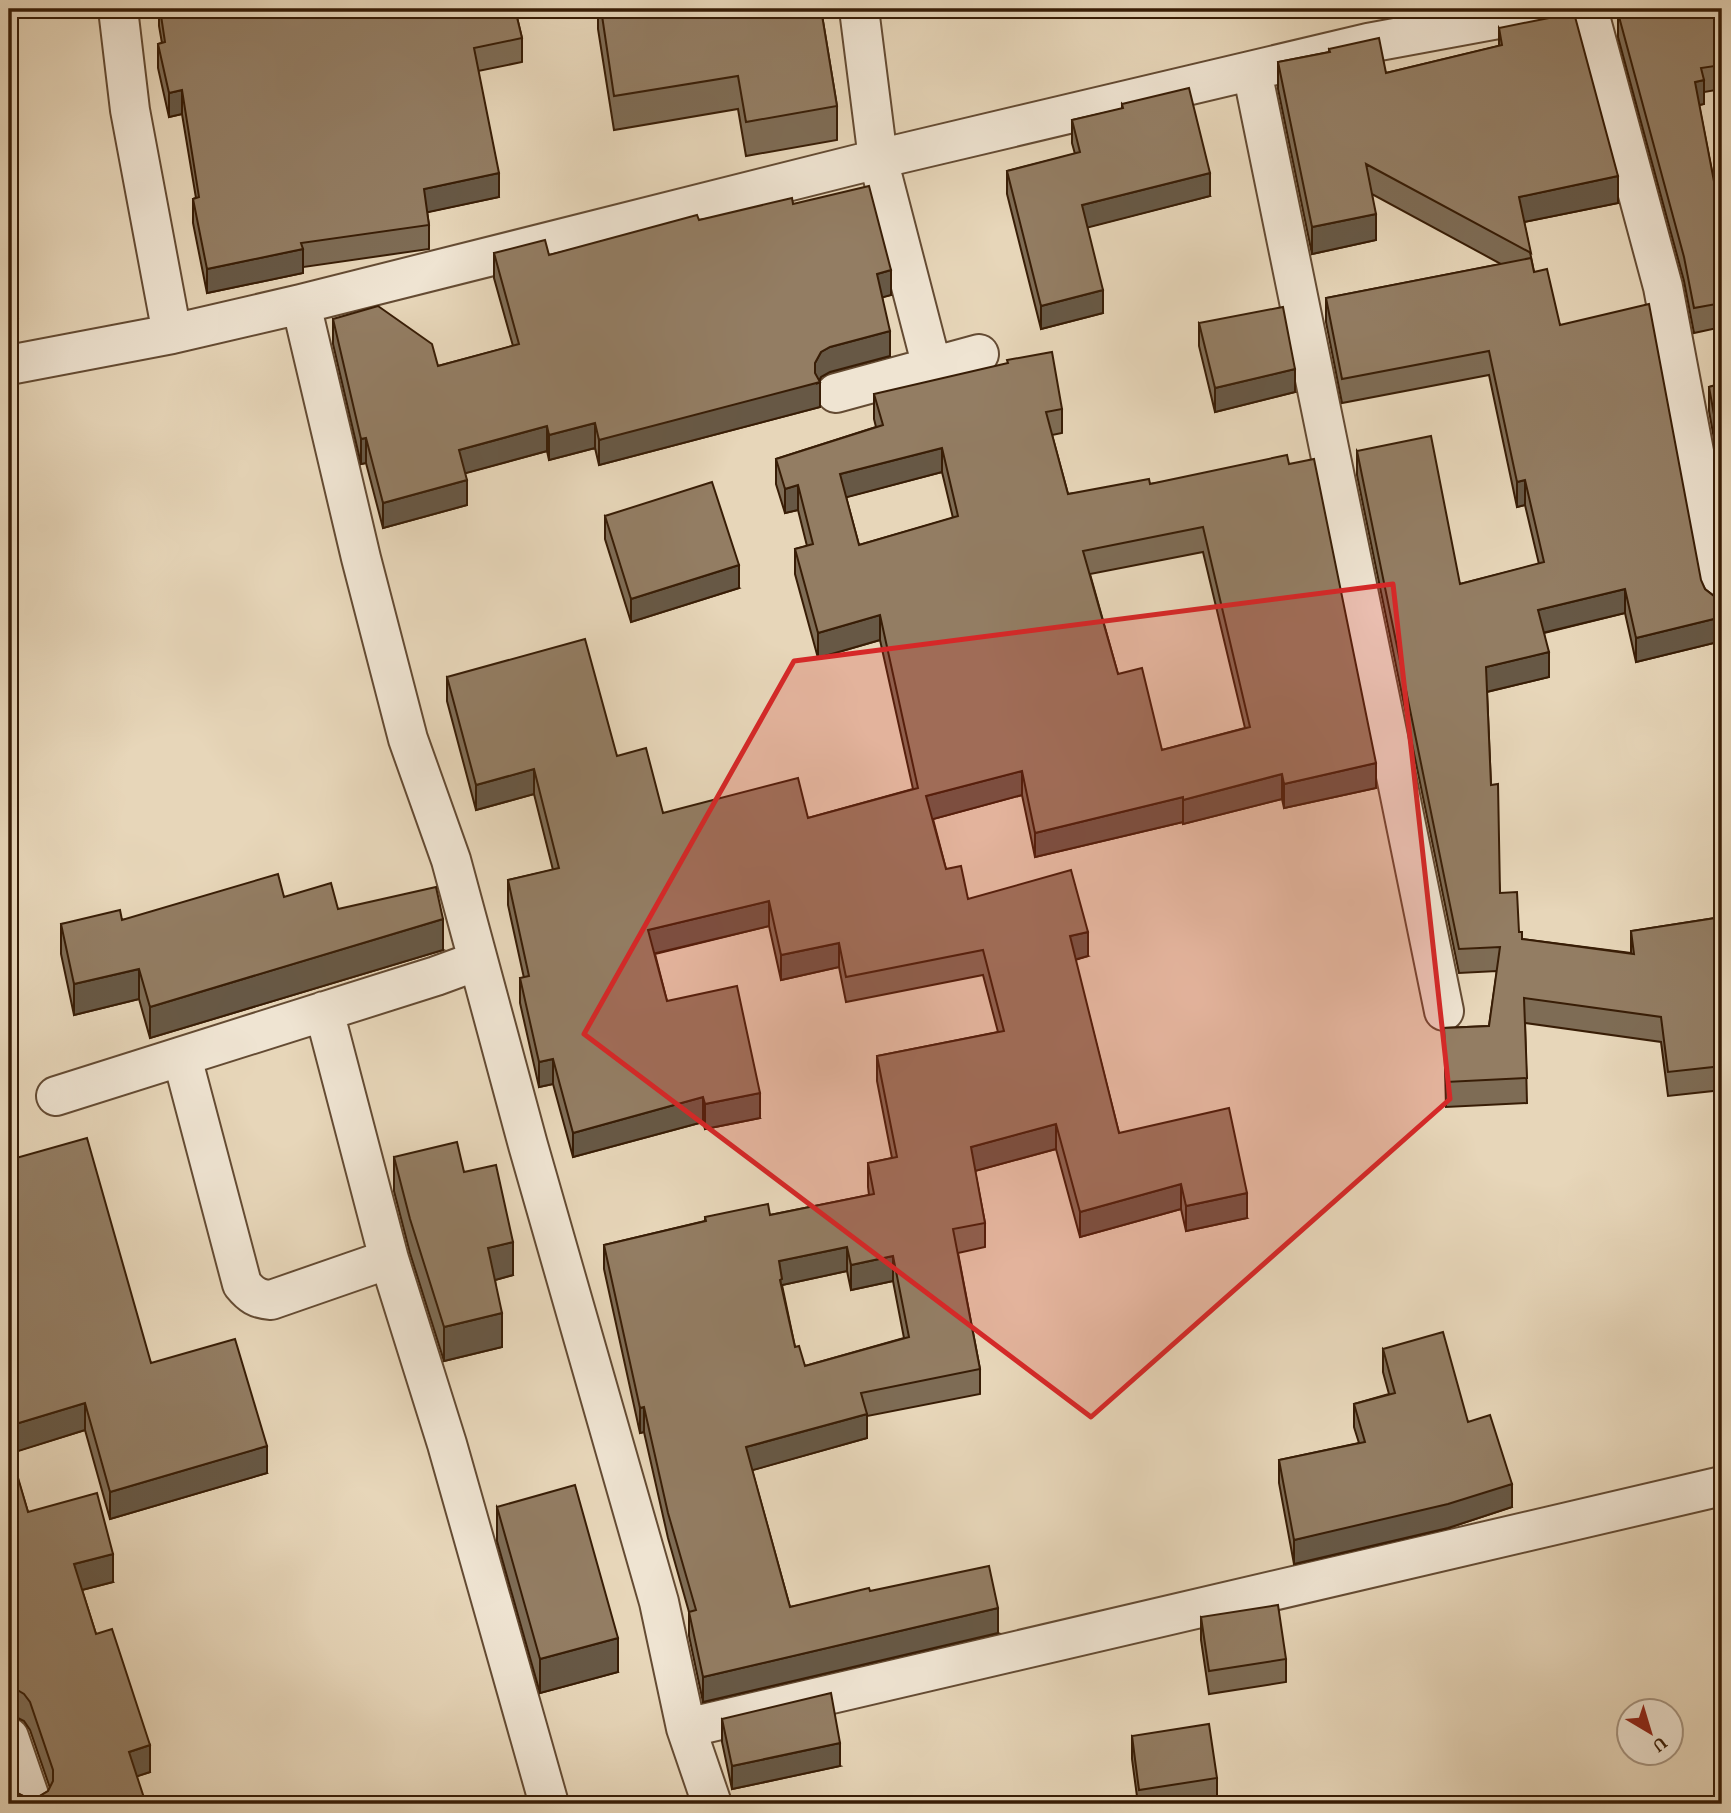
<svg xmlns="http://www.w3.org/2000/svg" width="1731" height="1813" font-family="'Gentium Book Plus',serif">
  <rect width="100%" height="100%" fill="#e7d6b9"/>
  <filter id="stains"><feTurbulence type="fractalNoise" baseFrequency=".00286" numOctaves="4"/><feColorMatrix values="0 0 0 0 .2 0 0 0 0 .09 0 0 0 0 .02 0 0 0 .5 -.17"/></filter>
  <radialGradient id="worn" r=".72"><stop offset=".6" stop-color="#630" stop-opacity="0"/><stop offset="1" stop-color="#630" stop-opacity=".3"/></radialGradient>
  <g fill="none" stroke-linecap="round" stroke-linejoin="round">
    <!-- minor casing -->
    <g stroke="#644b33" stroke-width="42">
      <path id="minor" d="M 118,9 L 130,110 L 172,334
        M 859,9 L 878,159 L 932,367
        M 1588,9 L 1663,287 L 1722,600
        M 1252,71 L 1444,1011
        M 301,304 L 361,558 L 408,739 L 451,860 L 528,1145 L 659,1602 L 686,1728 L 712,1804
        M 9,365 L 172,334 L 301,304 L 878,159 L 1368,43 L 1553,9
        M 836,393 L 979,354
        M 324,1011 L 389,1259 L 447,1444 L 549,1804
        M 182,1057 L 242,1284 C 251,1295 257,1299 271,1300 L 389,1259
        M 56,1096 L 436,976 L 477,961
        M 686,1728 L 1722,1486
        M 9,1737 L 32,1804"/>
    </g>
    <!-- minor -->
    <use href="#minor" stroke="#efe4d2" stroke-width="38"/>
  </g>
  <!-- wall -->
  <path fill="#7e6c55" stroke="#381d06" stroke-width="2" fill-rule="evenodd" d="M 159,9 L 515,9 L 522,38 L 522,62 L 478,71 L 499,197 L 427,212 L 429,225 L 429,249 L 303,267 L 303,273 L 207,293 L 193,223 L 193,199 L 196,198 L 182,114 L 169,117 L 158,68 L 158,44 L 162,43 L 159,26 Z
    M 598,9 L 821,9 L 837,106 L 837,140 L 746,156 L 738,109 L 614,130 L 598,29 Z
    M 1722,9 L 1722,89 L 1704,92 L 1704,104 L 1699,105 L 1721,218 L 1722,217 L 1722,327 L 1694,333 L 1684,281 L 1618,37 L 1618,13 Z
    M 1499,28 L 1618,203 L 1524,222 L 1534,272 L 1560,325 L 1705,589 L 1714,596 L 1722,597 L 1722,641 L 1636,662 L 1625,613 L 1544,633 L 1549,677 L 1487,692 L 1491,785 L 1500,893 L 1522,939 L 1631,953 L 1631,931 L 1722,917 L 1722,1090 L 1668,1096 L 1661,1042 L 1525,1023 L 1527,1103 L 1446,1107 L 1444,1028 L 1489,1026 L 1497,971 L 1459,973 L 1357,475 L 1357,451 L 1460,584 L 1539,564 L 1525,505 L 1517,507 L 1489,375 L 1342,403 L 1326,322 L 1326,298 L 1501,264 L 1372,194 L 1376,240 L 1312,254 L 1278,89 L 1278,62 L 1329,52 L 1329,49 L 1386,73 L 1499,46 Z
    M 1122,104 L 1210,196 L 1087,227 L 1103,313 L 1041,329 L 1007,194 L 1007,171 L 1075,154 L 1072,143 L 1072,120 L 1122,109 Z
    M 793,204 L 891,295 L 882,297 L 890,356 L 830,372 L 821,377 L 819,381 L 820,407 L 599,465 L 595,448 L 549,460 L 547,451 L 465,473 L 467,505 L 383,528 L 366,463 L 361,464 L 333,344 L 333,319 L 438,366 L 513,346 L 494,278 L 494,253 L 549,255 L 699,220 Z
    M 1199,323 L 1295,392 L 1215,412 L 1199,346 Z
    M 1722,383 L 1722,483 L 1709,411 L 1709,387 Z
    M 874,394 L 1062,409 L 1062,433 L 1052,435 L 1068,494 L 1150,484 L 1289,464 L 1376,788 L 1284,808 L 1282,799 L 1183,824 L 1183,822 L 1035,857 L 1022,795 L 933,819 L 946,869 L 968,899 L 1088,956 L 1075,960 L 1119,1133 L 1247,1218 L 1186,1231 L 1181,1209 L 1080,1237 L 1056,1149 L 975,1171 L 985,1223 L 985,1247 L 958,1253 L 980,1369 L 980,1394 L 867,1416 L 867,1438 L 752,1470 L 790,1607 L 870,1591 L 998,1633 L 703,1702 L 689,1636 L 689,1612 L 668,1538 L 644,1432 L 640,1433 L 604,1269 L 604,1245 L 705,1221 L 705,1217 L 770,1215 L 869,1195 L 868,1187 L 868,1163 L 892,1158 L 877,1081 L 877,1056 L 998,1032 L 983,975 L 846,1002 L 839,967 L 781,980 L 769,926 L 655,954 L 667,1001 L 760,1118 L 705,1129 L 703,1122 L 573,1157 L 553,1084 L 539,1087 L 520,1003 L 520,978 L 524,978 L 508,905 L 508,880 L 553,870 L 534,794 L 476,810 L 447,701 L 447,677 L 617,756 L 663,813 L 808,818 L 913,789 L 880,640 L 818,658 L 795,574 L 795,549 L 807,546 L 798,510 L 785,513 L 776,484 L 776,459 L 876,427 L 874,419 ZM 942,472 L 953,518 L 859,545 L 846,497 ZM 1203,552 L 1245,728 L 1162,750 L 1118,674 L 1090,574 ZM 847,1271 L 851,1290 L 893,1281 L 904,1338 L 805,1366 L 795,1347 L 782,1285 Z
    M 605,516 L 739,588 L 631,622 L 605,539 Z
    M 284,897 L 338,909 L 443,950 L 150,1038 L 139,999 L 74,1015 L 61,954 L 61,924 L 122,920 Z
    M 394,1157 L 464,1172 L 513,1275 L 495,1280 L 502,1347 L 444,1361 L 410,1253 L 394,1191 Z
    M 9,1160 L 151,1363 L 267,1473 L 110,1519 L 85,1430 L 10,1453 L 28,1512 L 113,1582 L 82,1590 L 96,1634 L 150,1772 L 137,1776 L 9,1804 L 11,1784 L 17,1793 L 27,1798 L 38,1797 L 48,1791 L 50,1788 L 30,1730 L 24,1721 L 14,1716 L 9,1716 Z
    M 1383,1349 L 1468,1422 L 1512,1507 L 1448,1528 L 1294,1564 L 1279,1483 L 1279,1460 L 1359,1443 L 1354,1427 L 1354,1404 L 1389,1394 L 1383,1372 Z
    M 497,1507 L 618,1672 L 540,1693 L 497,1541 Z
    M 1201,1617 L 1286,1659 L 1286,1682 L 1209,1694 L 1201,1640 Z
    M 722,1719 L 840,1766 L 732,1789 L 722,1742 Z
    M 1132,1736 L 1217,1778 L 1217,1801 L 1198,1804 L 1138,1804 L 1132,1759 Z"/>
  <!-- shaded-wall -->
  <path fill="#675845" stroke="#381d06" stroke-width="2" d="M 1704,80 L 1704,104 L 1695,106 L 1695,82 Z
    M 182,90 L 182,114 L 169,117 L 169,93 Z
    M 499,173 L 499,197 L 424,213 L 424,189 Z
    M 1210,173 L 1210,196 L 1082,229 L 1082,205 Z
    M 1618,176 L 1618,203 L 1519,223 L 1519,197 Z
    M 1376,214 L 1376,240 L 1312,254 L 1312,227 Z
    M 303,249 L 303,273 L 207,293 L 207,269 Z
    M 891,270 L 891,295 L 877,299 L 877,274 Z
    M 1103,290 L 1103,313 L 1041,329 L 1041,306 Z
    M 18,318 L 18,341 L 9,344 L 9,321 Z
    M 890,331 L 890,356 L 830,372 L 821,377 L 818,383 L 820,382 L 820,407 L 599,465 L 599,440 L 815,363 L 821,352 L 830,347 Z
    M 1295,369 L 1295,392 L 1215,412 L 1215,388 Z
    M 595,423 L 595,448 L 549,460 L 549,435 Z
    M 547,426 L 547,451 L 459,475 L 459,450 Z
    M 366,438 L 366,463 L 361,464 L 361,439 Z
    M 942,448 L 942,472 L 840,499 L 840,474 Z
    M 467,480 L 467,505 L 383,528 L 383,503 Z
    M 1525,480 L 1525,505 L 1517,507 L 1517,482 Z
    M 798,485 L 798,510 L 785,513 L 785,489 Z
    M 739,565 L 739,588 L 631,622 L 631,599 Z
    M 1625,589 L 1625,613 L 1538,634 L 1538,610 Z
    M 880,615 L 880,640 L 818,658 L 818,633 Z
    M 1722,617 L 1722,641 L 1636,662 L 1636,638 Z
    M 1549,652 L 1549,677 L 1486,692 L 1486,667 Z
    M 1376,763 L 1376,788 L 1284,808 L 1284,784 Z
    M 534,769 L 534,794 L 476,810 L 476,785 Z
    M 1022,771 L 1022,795 L 926,821 L 926,796 Z
    M 1282,774 L 1282,799 L 1183,824 L 1183,800 Z
    M 1183,797 L 1183,822 L 1035,857 L 1035,833 Z
    M 769,901 L 769,926 L 648,955 L 648,930 Z
    M 443,919 L 443,950 L 150,1038 L 150,1007 Z
    M 1088,932 L 1088,956 L 1070,961 L 1070,936 Z
    M 839,943 L 839,967 L 781,980 L 781,955 Z
    M 139,969 L 139,999 L 74,1015 L 74,984 Z
    M 553,1059 L 553,1084 L 539,1087 L 539,1062 Z
    M 760,1093 L 760,1118 L 705,1129 L 705,1104 Z
    M 703,1097 L 703,1122 L 573,1157 L 573,1133 Z
    M 1056,1124 L 1056,1149 L 971,1172 L 971,1147 Z
    M 1181,1184 L 1181,1209 L 1080,1237 L 1080,1212 Z
    M 1247,1193 L 1247,1218 L 1186,1231 L 1186,1206 Z
    M 513,1242 L 513,1275 L 488,1282 L 488,1248 Z
    M 847,1247 L 847,1271 L 782,1285 L 782,1304 L 779,1261 Z
    M 893,1256 L 893,1281 L 851,1290 L 851,1265 Z
    M 502,1313 L 502,1347 L 444,1361 L 444,1327 Z
    M 85,1403 L 85,1430 L 9,1454 L 9,1426 Z
    M 644,1407 L 644,1432 L 640,1433 L 640,1408 Z
    M 867,1414 L 867,1438 L 746,1472 L 746,1447 Z
    M 267,1446 L 267,1473 L 110,1519 L 110,1492 Z
    M 1512,1484 L 1512,1507 L 1448,1528 L 1294,1564 L 1294,1540 Z
    M 113,1554 L 113,1582 L 74,1592 L 74,1564 Z
    M 998,1608 L 998,1633 L 703,1702 L 703,1677 Z
    M 618,1638 L 618,1672 L 540,1693 L 540,1659 Z
    M 840,1743 L 840,1766 L 732,1789 L 732,1766 Z
    M 150,1745 L 150,1772 L 129,1779 L 129,1752 Z"/>
  <!-- building -->
  <path fill="#937d63" stroke="#381d06" stroke-width="2" fill-rule="evenodd" d="M 160,9 L 515,9 L 522,38 L 474,48 L 499,173 L 424,189 L 429,225 L 301,243 L 303,249 L 207,269 L 193,199 L 199,197 L 182,90 L 169,93 L 158,44 L 165,42 Z
    M 601,9 L 821,9 L 837,106 L 746,122 L 738,76 L 614,96 Z
    M 1638,9 L 1722,9 L 1722,65 L 1701,68 L 1704,80 L 1695,82 L 1721,218 L 1722,217 L 1722,303 L 1694,308 L 1684,257 L 1618,13 Z
    M 1574,13 L 1618,176 L 1519,197 L 1531,253 L 1366,164 L 1376,214 L 1312,227 L 1278,62 L 1330,52 L 1329,49 L 1379,38 L 1386,73 L 1502,45 L 1499,28 Z
    M 1189,88 L 1210,173 L 1082,205 L 1103,290 L 1041,306 L 1007,171 L 1080,152 L 1072,120 L 1123,108 L 1122,104 Z
    M 869,186 L 891,270 L 877,274 L 890,331 L 830,347 L 821,352 L 815,363 L 815,373 L 820,382 L 599,440 L 595,423 L 549,435 L 547,426 L 459,450 L 467,480 L 383,503 L 366,438 L 361,439 L 333,319 L 378,306 L 432,344 L 438,366 L 519,344 L 494,253 L 545,240 L 549,255 L 697,215 L 699,220 L 792,198 L 793,204 Z
    M 1531,258 L 1534,272 L 1547,269 L 1560,325 L 1649,304 L 1701,580 L 1705,589 L 1714,596 L 1722,597 L 1722,617 L 1636,638 L 1625,589 L 1538,610 L 1549,652 L 1486,667 L 1491,785 L 1498,784 L 1500,893 L 1517,892 L 1519,932 L 1522,932 L 1522,939 L 1634,954 L 1631,931 L 1722,917 L 1722,1066 L 1668,1072 L 1661,1017 L 1524,998 L 1527,1078 L 1446,1082 L 1444,1028 L 1489,1026 L 1500,947 L 1459,949 L 1357,451 L 1431,436 L 1460,584 L 1544,562 L 1525,480 L 1517,482 L 1489,351 L 1342,379 L 1326,298 Z
    M 9,290 L 14,290 L 18,318 L 9,321 Z
    M 1283,307 L 1295,369 L 1215,388 L 1199,323 Z
    M 1052,352 L 1062,409 L 1046,412 L 1068,494 L 1149,479 L 1150,484 L 1287,455 L 1289,464 L 1314,459 L 1376,763 L 1284,784 L 1282,774 L 1183,800 L 1183,797 L 1035,833 L 1022,771 L 926,796 L 946,869 L 961,866 L 968,899 L 1071,870 L 1088,932 L 1070,936 L 1119,1133 L 1229,1108 L 1247,1193 L 1186,1206 L 1181,1184 L 1080,1212 L 1056,1124 L 971,1147 L 985,1223 L 953,1229 L 980,1369 L 861,1393 L 867,1414 L 746,1447 L 790,1607 L 869,1588 L 870,1591 L 989,1566 L 998,1608 L 703,1677 L 689,1612 L 696,1610 L 668,1513 L 644,1407 L 640,1408 L 604,1245 L 706,1221 L 705,1217 L 768,1204 L 770,1215 L 874,1194 L 868,1163 L 897,1157 L 877,1056 L 1004,1031 L 983,950 L 846,977 L 839,943 L 781,955 L 769,901 L 648,930 L 667,1001 L 737,986 L 760,1093 L 705,1104 L 703,1097 L 573,1133 L 553,1059 L 539,1062 L 520,978 L 529,976 L 508,880 L 559,868 L 534,769 L 476,785 L 447,677 L 585,639 L 617,756 L 646,748 L 663,813 L 798,778 L 808,818 L 918,788 L 880,615 L 818,633 L 795,549 L 813,544 L 798,485 L 785,489 L 776,459 L 883,425 L 874,394 L 1008,363 L 1007,360 ZM 942,448 L 958,516 L 859,545 L 840,474 ZM 1203,527 L 1250,727 L 1162,750 L 1142,668 L 1118,674 L 1083,551 ZM 847,1247 L 851,1265 L 893,1256 L 909,1337 L 805,1366 L 799,1346 L 795,1347 L 780,1280 L 782,1279 L 779,1261 Z
    M 1722,383 L 1722,459 L 1709,387 Z
    M 712,482 L 739,565 L 631,599 L 605,516 Z
    M 278,874 L 284,897 L 331,883 L 338,909 L 436,887 L 443,919 L 150,1007 L 139,969 L 74,984 L 61,924 L 120,910 L 122,920 Z
    M 87,1138 L 151,1363 L 235,1339 L 267,1446 L 110,1492 L 85,1403 L 9,1426 L 9,1160 Z
    M 457,1142 L 464,1172 L 496,1165 L 513,1242 L 488,1248 L 502,1313 L 444,1327 L 410,1219 L 394,1157 Z
    M 1443,1332 L 1468,1422 L 1490,1415 L 1512,1484 L 1448,1504 L 1294,1540 L 1279,1460 L 1365,1442 L 1354,1404 L 1395,1393 L 1383,1349 Z
    M 9,1447 L 28,1512 L 97,1493 L 113,1554 L 74,1564 L 96,1634 L 112,1629 L 150,1745 L 129,1752 L 146,1804 L 9,1804 L 9,1776 L 11,1784 L 17,1793 L 27,1798 L 38,1797 L 48,1791 L 53,1781 L 53,1770 L 30,1702 L 24,1694 L 14,1688 L 9,1689 Z
    M 575,1485 L 618,1638 L 540,1659 L 497,1507 Z
    M 1278,1605 L 1286,1659 L 1209,1671 L 1201,1617 Z
    M 831,1693 L 840,1743 L 732,1766 L 722,1719 Z
    M 1209,1724 L 1217,1778 L 1139,1790 L 1132,1736 Z"/>
  <!-- marked area -->
  <path fill="#d62828" fill-opacity="0.2" stroke="#d62828" stroke-width="5" stroke-linejoin="round" d="M 1393,584 L 1450,1099 L 1091,1417 L 584,1034 L 794,661 Z"/>
  <!-- margin -->
  <rect width="1731" height="1813" fill="none" stroke="#e7d6b9" stroke-width="35"/>
  <rect x="10" y="10" width="1710" height="1792" fill="none" stroke="#381d06" stroke-width="3.5"/>
  <rect x="18" y="18" width="1696" height="1778" fill="none" stroke="#381d06" stroke-width="2"/>
  <!-- north arrow -->
  <g transform="translate(1650 1732) rotate(142)"><circle r="33" fill="#efe4d2" stroke="#a69480" stroke-width="2"/>
  <path d="M0-5L12 26L0 18L-12 26Z" fill="#8f2418"/>
  <text y="-10" font-size="19" font-weight="bold" text-anchor="middle" fill="#381d06">U</text>
  </g>
  <rect width="100%" height="100%" filter="url(#stains)"/>
  <rect width="100%" height="100%" fill="url(#worn)"/>
</svg>
